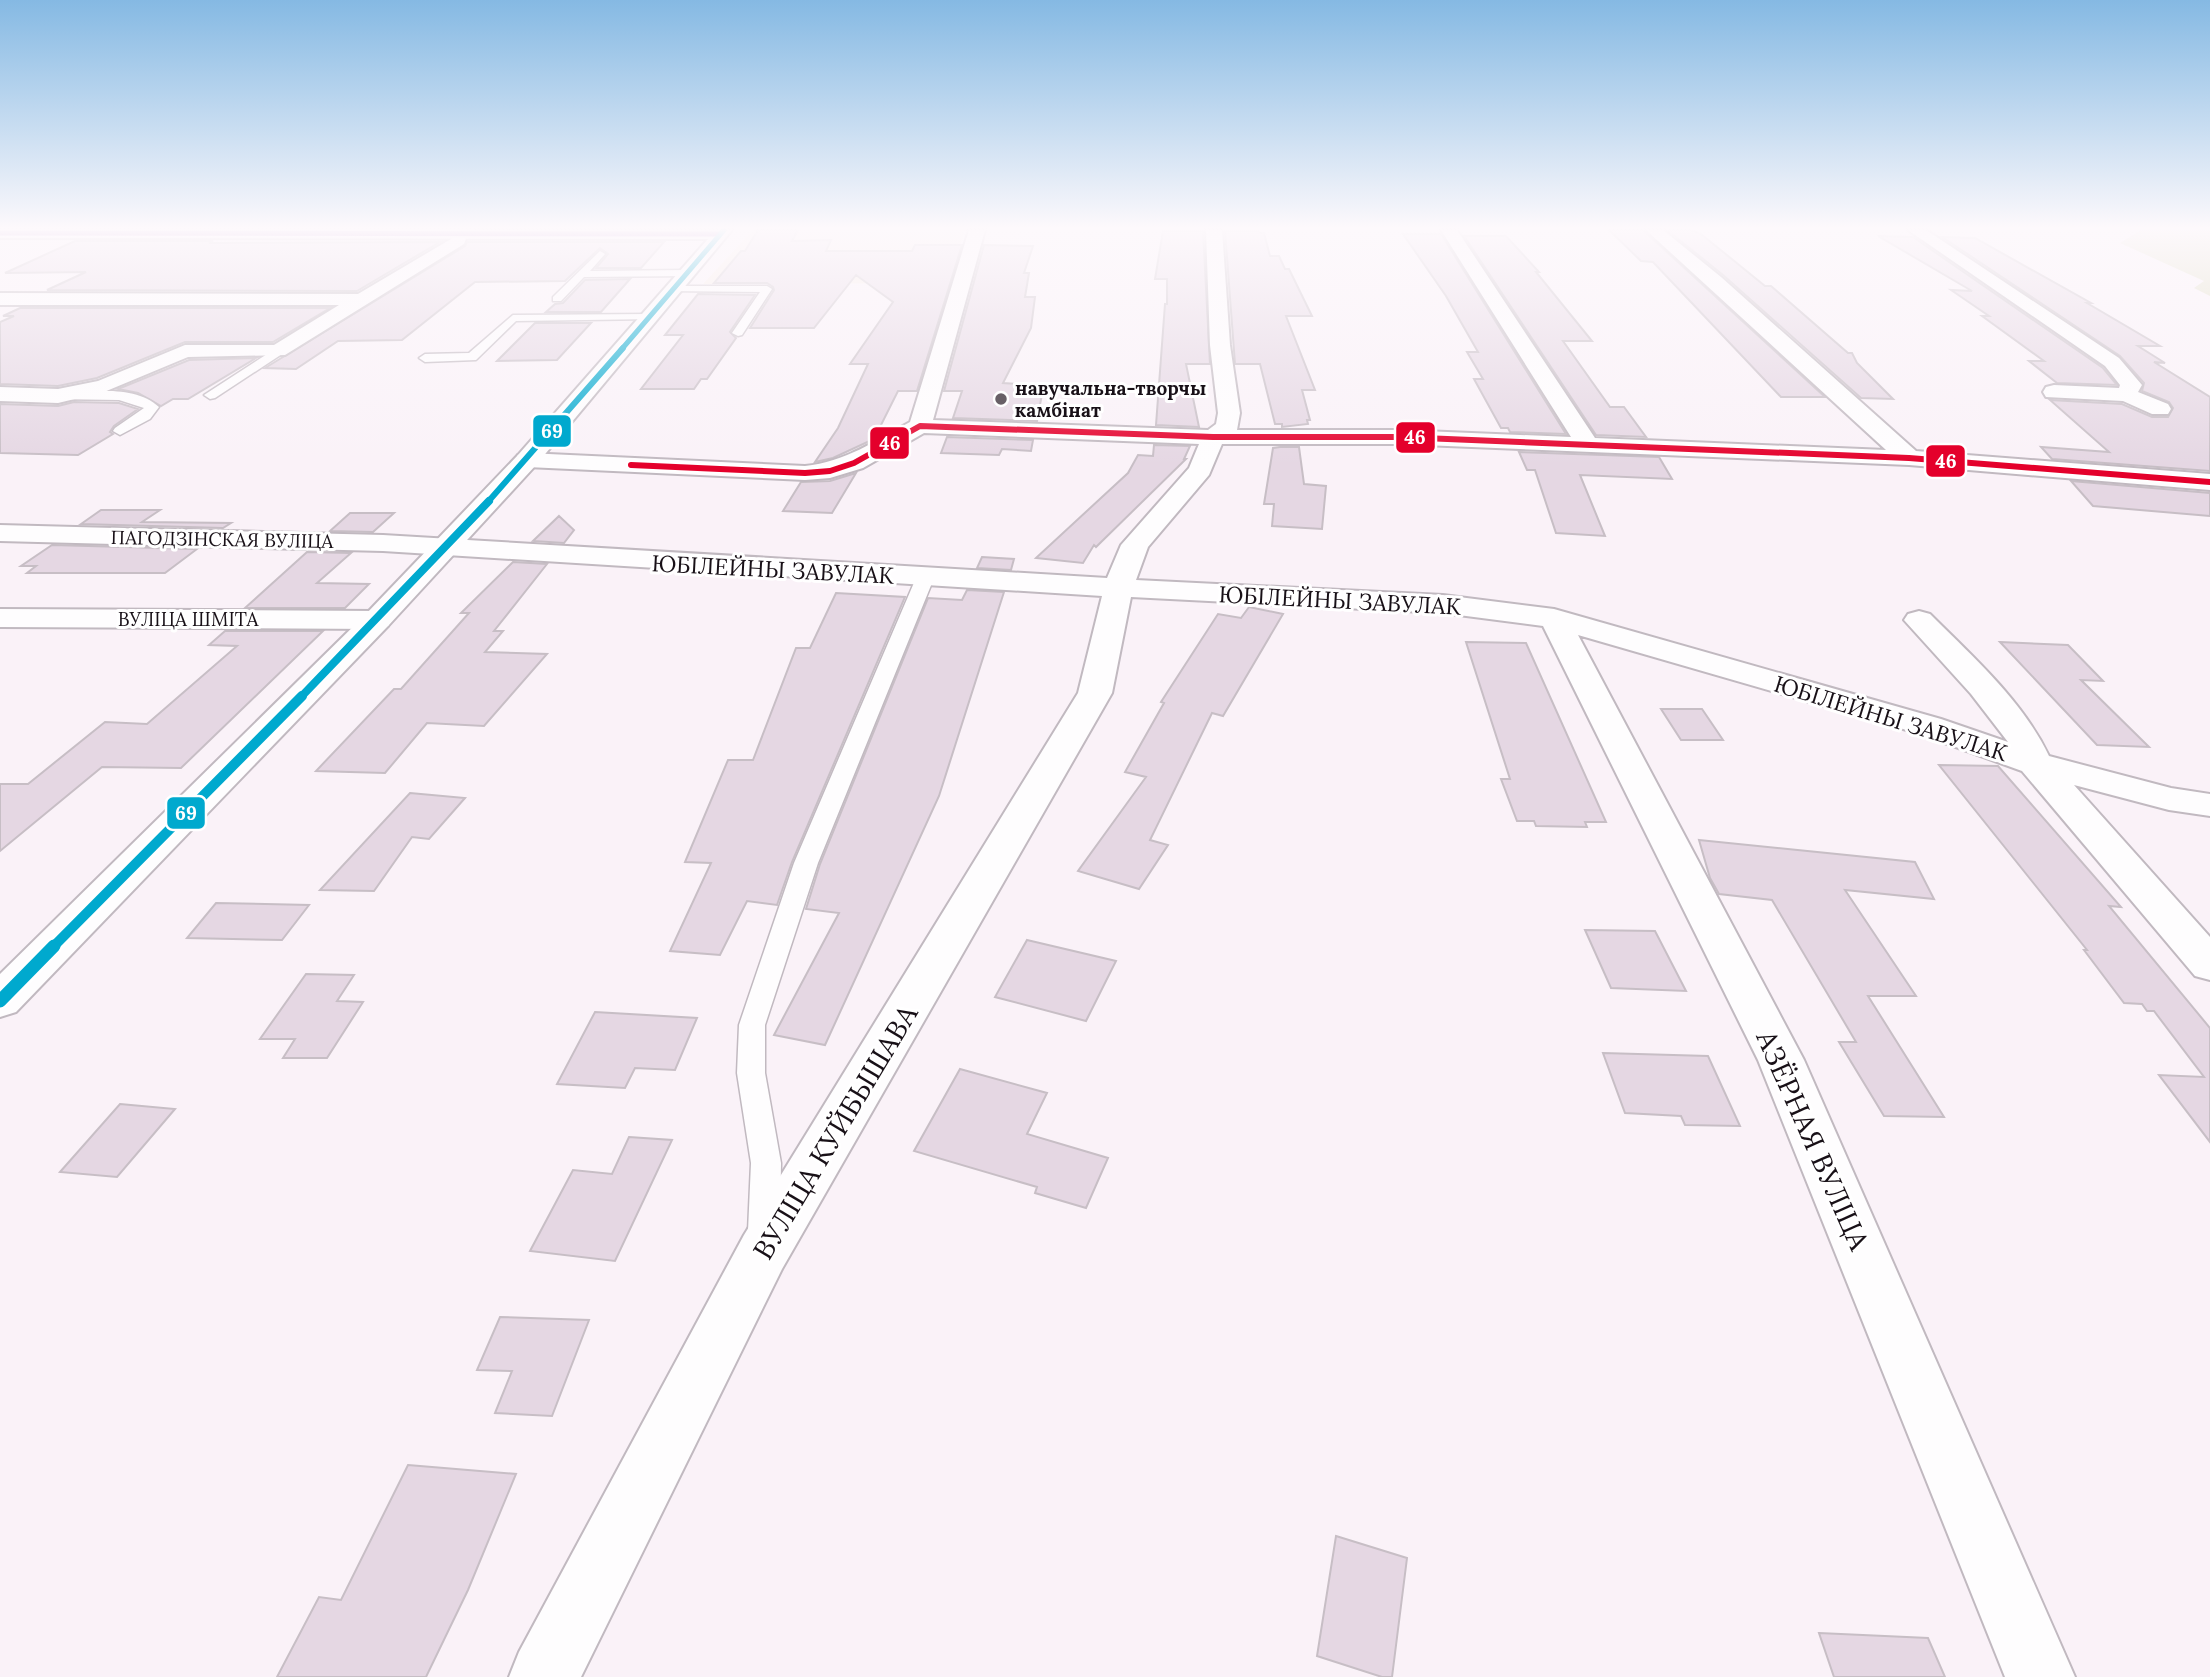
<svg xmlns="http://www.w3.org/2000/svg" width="2210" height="1677" font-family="Lora,serif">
  <rect width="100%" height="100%" fill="#faf2f8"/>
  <!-- education -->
  <path fill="#f7ece4" d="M 753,230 L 965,230 L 949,283 L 703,284 Z"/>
  <!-- green -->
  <path fill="#dddcc0" d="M 2141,230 L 2210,230 L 2210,296 L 2194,288 L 2204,281 L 2120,243 Z"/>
  <!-- building -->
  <path fill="#e5d7e3" stroke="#c7bec5" stroke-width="2" d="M 758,230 L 798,230 L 792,241 L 831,240 L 826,251 L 912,251 L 915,245 L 962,245 L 917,391 L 898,391 L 874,439 L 833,458 L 815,462 L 838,428 L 868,364 L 850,364 L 893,302 L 856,275 L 814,328 L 750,328 L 774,290 L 773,287 L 767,283 L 714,283 L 741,251 L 745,251 Z
    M 1609,230 L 1643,230 L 1825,397 L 1781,397 L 1653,262 L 1641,261 Z
    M 1667,230 L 1691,230 L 1701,234 L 1765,286 L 1771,286 L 1848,353 L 1852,353 L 1857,363 L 1893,399 L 1861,398 L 1723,275 Z
    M 1163,231 L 1203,231 L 1210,364 L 1186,364 L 1199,427 L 1156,425 L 1165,304 L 1167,304 L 1167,279 L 1155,279 Z
    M 1225,231 L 1258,231 L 1259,233 L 1264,233 L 1270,256 L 1279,256 L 1285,269 L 1289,269 L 1312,316 L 1286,316 L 1315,390 L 1302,390 L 1310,420 L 1307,420 L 1308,424 L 1282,427 L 1282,424 L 1275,424 L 1260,364 L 1235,364 Z
    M 1403,234 L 1441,234 L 1566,434 L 1510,432 L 1508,428 L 1501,428 L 1474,379 L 1483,379 L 1467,352 L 1478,352 L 1446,296 Z
    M 1464,236 L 1506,236 L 1539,272 L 1536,272 L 1592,341 L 1563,341 L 1610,407 L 1624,407 L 1646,437 L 1596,435 Z
    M 1878,236 L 1913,237 L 2103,368 L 2117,385 L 2057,383 L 2029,361 L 2044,361 L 1982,316 L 1989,316 L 1951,290 L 1972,291 Z
    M 1942,237 L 1975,238 L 2091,303 L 2087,303 L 2160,346 L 2138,346 L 2165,363 L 2154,362 L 2210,397 L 2210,471 L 2052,459 L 2041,447 L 2109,452 L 2050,400 L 2122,404 L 2152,417 L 2168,417 L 2173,408 L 2169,402 L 2142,391 L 2144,383 L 2120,356 Z
    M 75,241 L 213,241 L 209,243 L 440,242 L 357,291 L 47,290 L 86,272 L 5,273 Z
    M 467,242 L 664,242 L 641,268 L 596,268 L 608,254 L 600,248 L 565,281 L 475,282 L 402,340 L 338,341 L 296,369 L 265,368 L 465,246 Z
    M 984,245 L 1033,246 L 1024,273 L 1029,273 L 1025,297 L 1035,297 L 1031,328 L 1003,383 L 1018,384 L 1015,394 L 1042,394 L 1037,421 L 953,418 L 962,391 L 944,391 Z
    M 630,279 L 601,312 L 546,312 L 555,304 L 563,303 L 585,280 Z
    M 698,294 L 755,295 L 730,332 L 736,338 L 707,379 L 701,379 L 694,389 L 641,389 L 683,335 L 665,335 Z
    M 20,308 L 330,308 L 273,342 L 185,342 L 97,378 L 58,386 L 0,384 L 0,322 L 14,316 L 3,316 Z
    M 535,323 L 591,323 L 557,360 L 497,361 Z
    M 256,358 L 188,399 L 173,399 L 161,406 L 138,393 L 118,389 L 189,360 Z
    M 74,402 L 119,403 L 138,409 L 114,426 L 110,432 L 113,434 L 78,455 L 0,453 L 0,404 L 58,406 Z
    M 947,437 L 1033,440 L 1031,451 L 1002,449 L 999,455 L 941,453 Z
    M 1154,445 L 1190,446 L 1184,459 L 1186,459 L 1096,547 L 1094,545 L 1083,563 L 1036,558 L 1128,473 L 1138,455 L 1153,456 Z
    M 1280,447 L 1299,447 L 1304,484 L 1326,486 L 1322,529 L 1272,526 L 1274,504 L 1264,504 L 1273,448 Z
    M 1519,452 L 1659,457 L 1672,479 L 1580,475 L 1605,536 L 1556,533 L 1535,470 L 1527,470 Z
    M 856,473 L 832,513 L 783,511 L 801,482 L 830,481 Z
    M 2071,481 L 2210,493 L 2210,516 L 2093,506 Z
    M 101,510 L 160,510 L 142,522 L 231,523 L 223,528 L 81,524 Z
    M 350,513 L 394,513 L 373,532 L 330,531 Z
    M 559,516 L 574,530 L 564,543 L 533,541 Z
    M 52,545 L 197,549 L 165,573 L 27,573 L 36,566 L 21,566 Z
    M 307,552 L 351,553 L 317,583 L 369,584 L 345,608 L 245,608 Z
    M 982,557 L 1014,559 L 1011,570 L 977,568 Z
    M 513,562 L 547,564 L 494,631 L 503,631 L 485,652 L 547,654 L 484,726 L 427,723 L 385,773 L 316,771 L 394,689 L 401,689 L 469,613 L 461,613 Z
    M 967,590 L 1004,592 L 939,796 L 825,1045 L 774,1035 L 839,913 L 806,909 L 820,864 L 928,598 L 962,600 Z
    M 836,593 L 905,597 L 792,862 L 777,905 L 747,901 L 720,955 L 670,951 L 711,863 L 685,862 L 728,760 L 753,760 L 796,648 L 810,648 Z
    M 1249,607 L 1283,614 L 1223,716 L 1212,713 L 1150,840 L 1168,845 L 1139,889 L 1078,871 L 1146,777 L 1125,772 L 1164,703 L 1161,702 L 1218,614 L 1241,618 Z
    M 225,631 L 323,631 L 181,768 L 102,767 L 0,851 L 0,784 L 28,784 L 105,722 L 147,724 L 237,646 L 209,645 Z
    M 1466,642 L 1526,643 L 1606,822 L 1585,822 L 1587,827 L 1536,826 L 1534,821 L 1517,821 L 1501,779 L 1510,779 Z
    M 2000,642 L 2068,645 L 2103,681 L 2081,680 L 2149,747 L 2097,745 Z
    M 1661,709 L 1702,709 L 1723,740 L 1681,740 Z
    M 1939,765 L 1998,766 L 2121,907 L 2109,906 L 2210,1028 L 2210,1142 L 2159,1075 L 2204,1077 L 2154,1011 L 2147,1011 L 2142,1004 L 2124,1003 L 2084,950 L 2087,950 Z
    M 410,793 L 465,798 L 429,839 L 412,837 L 374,891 L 320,890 Z
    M 1699,840 L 1915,862 L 1934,899 L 1845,890 L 1916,996 L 1868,996 L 1944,1117 L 1884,1116 L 1839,1042 L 1856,1042 L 1772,900 L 1719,894 L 1710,878 Z
    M 216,903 L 309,905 L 282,940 L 187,938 Z
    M 1585,930 L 1655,931 L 1686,991 L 1611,988 Z
    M 1027,940 L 1116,961 L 1086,1021 L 995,997 Z
    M 306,974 L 354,975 L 337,1001 L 363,1002 L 327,1058 L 283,1058 L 295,1039 L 260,1039 Z
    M 595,1012 L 697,1018 L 675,1070 L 635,1068 L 625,1088 L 557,1084 Z
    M 1603,1053 L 1708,1056 L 1740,1126 L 1685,1125 L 1681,1116 L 1625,1113 Z
    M 960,1069 L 1047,1093 L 1027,1134 L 1108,1158 L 1086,1208 L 1035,1193 L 1037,1187 L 914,1151 Z
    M 120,1104 L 175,1109 L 117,1177 L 60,1172 Z
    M 629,1137 L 672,1140 L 615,1261 L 530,1251 L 573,1170 L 612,1174 Z
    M 500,1317 L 589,1320 L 552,1416 L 495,1413 L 512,1371 L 477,1370 Z
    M 408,1465 L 516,1474 L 468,1590 L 426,1677 L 277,1677 L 319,1597 L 341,1600 Z
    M 1336,1536 L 1407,1558 L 1392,1677 L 1382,1677 L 1317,1656 Z
    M 1819,1633 L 1928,1638 L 1945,1677 L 1834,1677 Z"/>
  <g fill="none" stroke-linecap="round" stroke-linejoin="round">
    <!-- service casing -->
    <g stroke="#c1b9c0" stroke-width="3">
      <path id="service" d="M 600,251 L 605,254 L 590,271 L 687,270 L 692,273 L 687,276 L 584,277 L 561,301 L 553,301 L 553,297 Z
        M 674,286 L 767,286 L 772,289 L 742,335 L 738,336 L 732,333 L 760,292 L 670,291 L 669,289 Z
        M 650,314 L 654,315 L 654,319 L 516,321 L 476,360 L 425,362 L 419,358 L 425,354 L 469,353 L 513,315 Z
        M 278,347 L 282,348 L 282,354 L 215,398 L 210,399 L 204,395 Z
        M 58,392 C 88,392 135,384 159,407 L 150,419 L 120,435 L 113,431 L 115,428 L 144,408 L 119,400 L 53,399 L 51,396 Z
        M 925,573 L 934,578 L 818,863 L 765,1025 L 765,1073 L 781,1163 L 780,1231 L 775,1241 L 764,1245 L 753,1241 L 748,1231 L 751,1163 L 737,1073 L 739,1025 L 794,863 L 916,578 Z"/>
    </g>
    <!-- minor casing -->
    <g stroke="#c1b9c0" stroke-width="4">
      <path id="minor" d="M 454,230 L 466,230 L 468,233 L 464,244 L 285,355 L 188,357 L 104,392 L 58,403 L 0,401 L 0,387 L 58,389 L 98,381 L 185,345 L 274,345 L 339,305 L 0,305 L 0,293 L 358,294 L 451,239 Z
        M 969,230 L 985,230 L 933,420 L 1208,430 L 1216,424 L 1218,413 L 1210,345 L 1206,230 L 1222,230 L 1230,345 L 1240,413 L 1237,430 L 1399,430 L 1571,437 L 1441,230 L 1457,230 L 1595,438 L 1886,450 L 1646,230 L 1663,230 L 1721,277 L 1916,451 L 2210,474 L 2210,490 L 1909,465 L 1399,444 L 1222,444 L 1209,475 L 1148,547 L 1136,580 L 1443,595 L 1554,609 L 1941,719 L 2008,742 L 1971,694 L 1904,620 L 1908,614 L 1919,611 L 1930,614 C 1973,657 2022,700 2049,756 L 2171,788 L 2210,794 L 2210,816 L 2169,810 L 2074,785 L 2210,937 L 2210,980 L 2195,976 L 2022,771 L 1917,733 L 1578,635 L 1804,1060 L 2075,1677 L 2005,1677 L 1758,1060 L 1543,626 L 1443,613 L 1131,597 L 1112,693 L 782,1269 L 581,1677 L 509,1677 L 519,1652 L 744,1235 L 1078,693 L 1102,596 L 383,551 L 0,541 L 0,525 L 383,535 L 1107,578 L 1121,545 L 1189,468 L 1199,444 L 924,433 L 863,468 L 830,478 L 805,480 L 527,467 L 518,465 L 515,460 L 518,455 L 527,453 L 805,466 C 845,462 875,441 910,422 Z
        M 1908,230 L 1926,230 L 2119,358 L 2142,385 L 2138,392 L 2168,404 L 2171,409 L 2168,414 L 2152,414 L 2123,401 L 2046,397 L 2043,392 L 2046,387 L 2054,385 L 2119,388 L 2120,385 L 2105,366 Z
        M 0,609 L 377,611 L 388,614 L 392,620 L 388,626 L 377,629 L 0,627 Z"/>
    </g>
    <!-- primary casing -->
    <g stroke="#c1b9c0" stroke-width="4">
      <path id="primary" d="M 0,230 L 732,230 L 536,465 L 388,626 L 16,1012 L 0,1017 L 0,974 L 366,614 L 518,455 L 708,239 L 0,238 Z"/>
    </g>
    <!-- service -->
    <use href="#service" fill="#fefdfe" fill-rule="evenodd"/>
    <!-- minor -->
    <use href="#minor" fill="#fefdfe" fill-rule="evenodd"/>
    <!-- primary -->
    <use href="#primary" fill="#fefdfe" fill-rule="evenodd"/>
    <!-- bus-1 casing -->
    <g stroke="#fff" stroke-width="8">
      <path id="bus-1" d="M 0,233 L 720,234"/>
    </g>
    <!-- bus-2-far4 casing -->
    <g stroke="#fff" stroke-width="8">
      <path id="bus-2-far4" d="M 621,350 L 724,230"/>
    </g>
    <!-- bus-2-far3 casing -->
    <g stroke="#fff" stroke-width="10">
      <path id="bus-2-far3" d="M 487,503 L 623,348"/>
    </g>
    <!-- bus-2-far2 casing -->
    <g stroke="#fff" stroke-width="12">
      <path id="bus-2-far2" d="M 300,698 L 489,501"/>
    </g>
    <!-- bus-2-far1 casing -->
    <g stroke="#fff" stroke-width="16">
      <path id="bus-2-far1" d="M 52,948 L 302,696"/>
    </g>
    <!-- bus-2 casing -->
    <g stroke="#fff" stroke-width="18">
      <path id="bus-2" d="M 0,1001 L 54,946"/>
    </g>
    <!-- bus-3 casing -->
    <g stroke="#fff" stroke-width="10">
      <path id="bus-3" d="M 631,465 L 805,473 L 830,471 L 854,463 L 920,426 L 1213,437 L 1399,437 L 1909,458 L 2210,482"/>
    </g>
    <!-- bus-1 -->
    <use href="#bus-1" stroke="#8e44ad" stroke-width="5"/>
    <!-- bus-2-far4 -->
    <use href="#bus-2-far4" stroke="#00a9ce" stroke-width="5"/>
    <!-- bus-2-far3 -->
    <use href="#bus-2-far3" stroke="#00a9ce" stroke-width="6"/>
    <!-- bus-2-far2 -->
    <use href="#bus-2-far2" stroke="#00a9ce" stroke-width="8"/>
    <!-- bus-2-far1 -->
    <use href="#bus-2-far1" stroke="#00a9ce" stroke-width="10"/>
    <!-- bus-2 -->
    <use href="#bus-2" stroke="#00a9ce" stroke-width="13"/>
    <!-- bus-3 -->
    <use href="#bus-3" stroke="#e4002b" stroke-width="6"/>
  </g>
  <!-- sky -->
  <linearGradient id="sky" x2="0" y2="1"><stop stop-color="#85b9e3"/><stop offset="0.49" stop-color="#fdf9fc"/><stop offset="1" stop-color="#fdf9fc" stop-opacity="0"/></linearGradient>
  <rect width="2210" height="465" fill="url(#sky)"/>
  <!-- markers -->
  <circle fill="#675f66" stroke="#fff" stroke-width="2.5" cx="1001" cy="399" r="7"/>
  <g text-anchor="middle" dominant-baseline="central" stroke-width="6" stroke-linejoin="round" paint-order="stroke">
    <!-- far-poi labels -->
    <g font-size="19" font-weight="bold" fill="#181017" stroke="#fff" text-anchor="start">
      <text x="1015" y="388">навучальна-творчы<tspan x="1015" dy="22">камбінат</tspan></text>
    </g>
    <!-- far-street labels -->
    <g font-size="19" fill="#181017" stroke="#fff">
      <text transform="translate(222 539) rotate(1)">ПАГОДЗІНСКАЯ ВУЛІЦА</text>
      <text x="188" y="619">ВУЛІЦА ШМІТА</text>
    </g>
    <!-- street labels -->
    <g font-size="23" fill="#181017" stroke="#fff">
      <text transform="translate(773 569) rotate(3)">ЮБІЛЕЙНЫ ЗАВУЛАК</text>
      <text transform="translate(1340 600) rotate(3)">ЮБІЛЕЙНЫ ЗАВУЛАК</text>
      <text transform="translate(1891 718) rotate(17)">ЮБІЛЕЙНЫ ЗАВУЛАК</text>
    </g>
    <!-- near-street labels -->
    <g font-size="28" fill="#181017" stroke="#fff">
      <text transform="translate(835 1132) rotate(-59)">ВУЛІЦА КУЙБЫШАВА</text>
      <text transform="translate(1813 1140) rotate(66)">АЗЁРНАЯ ВУЛІЦА</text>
    </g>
  </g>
  <g stroke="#fff" stroke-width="2.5">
    <rect x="532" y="414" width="40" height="34" rx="7" fill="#00a9ce"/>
    <rect x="1395" y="421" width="41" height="33" rx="7" fill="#e4002b"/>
    <rect x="869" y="426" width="41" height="34" rx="7" fill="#e4002b"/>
    <rect x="1925" y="444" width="41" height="34" rx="7" fill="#e4002b"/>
    <rect x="166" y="796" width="40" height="34" rx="7" fill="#00a9ce"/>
  </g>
  <g font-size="19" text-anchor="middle" font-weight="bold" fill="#fff">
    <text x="552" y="438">69</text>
    <text x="1415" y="444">46</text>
    <text x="890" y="450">46</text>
    <text x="1946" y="468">46</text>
    <text x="186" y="820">69</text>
  </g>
</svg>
